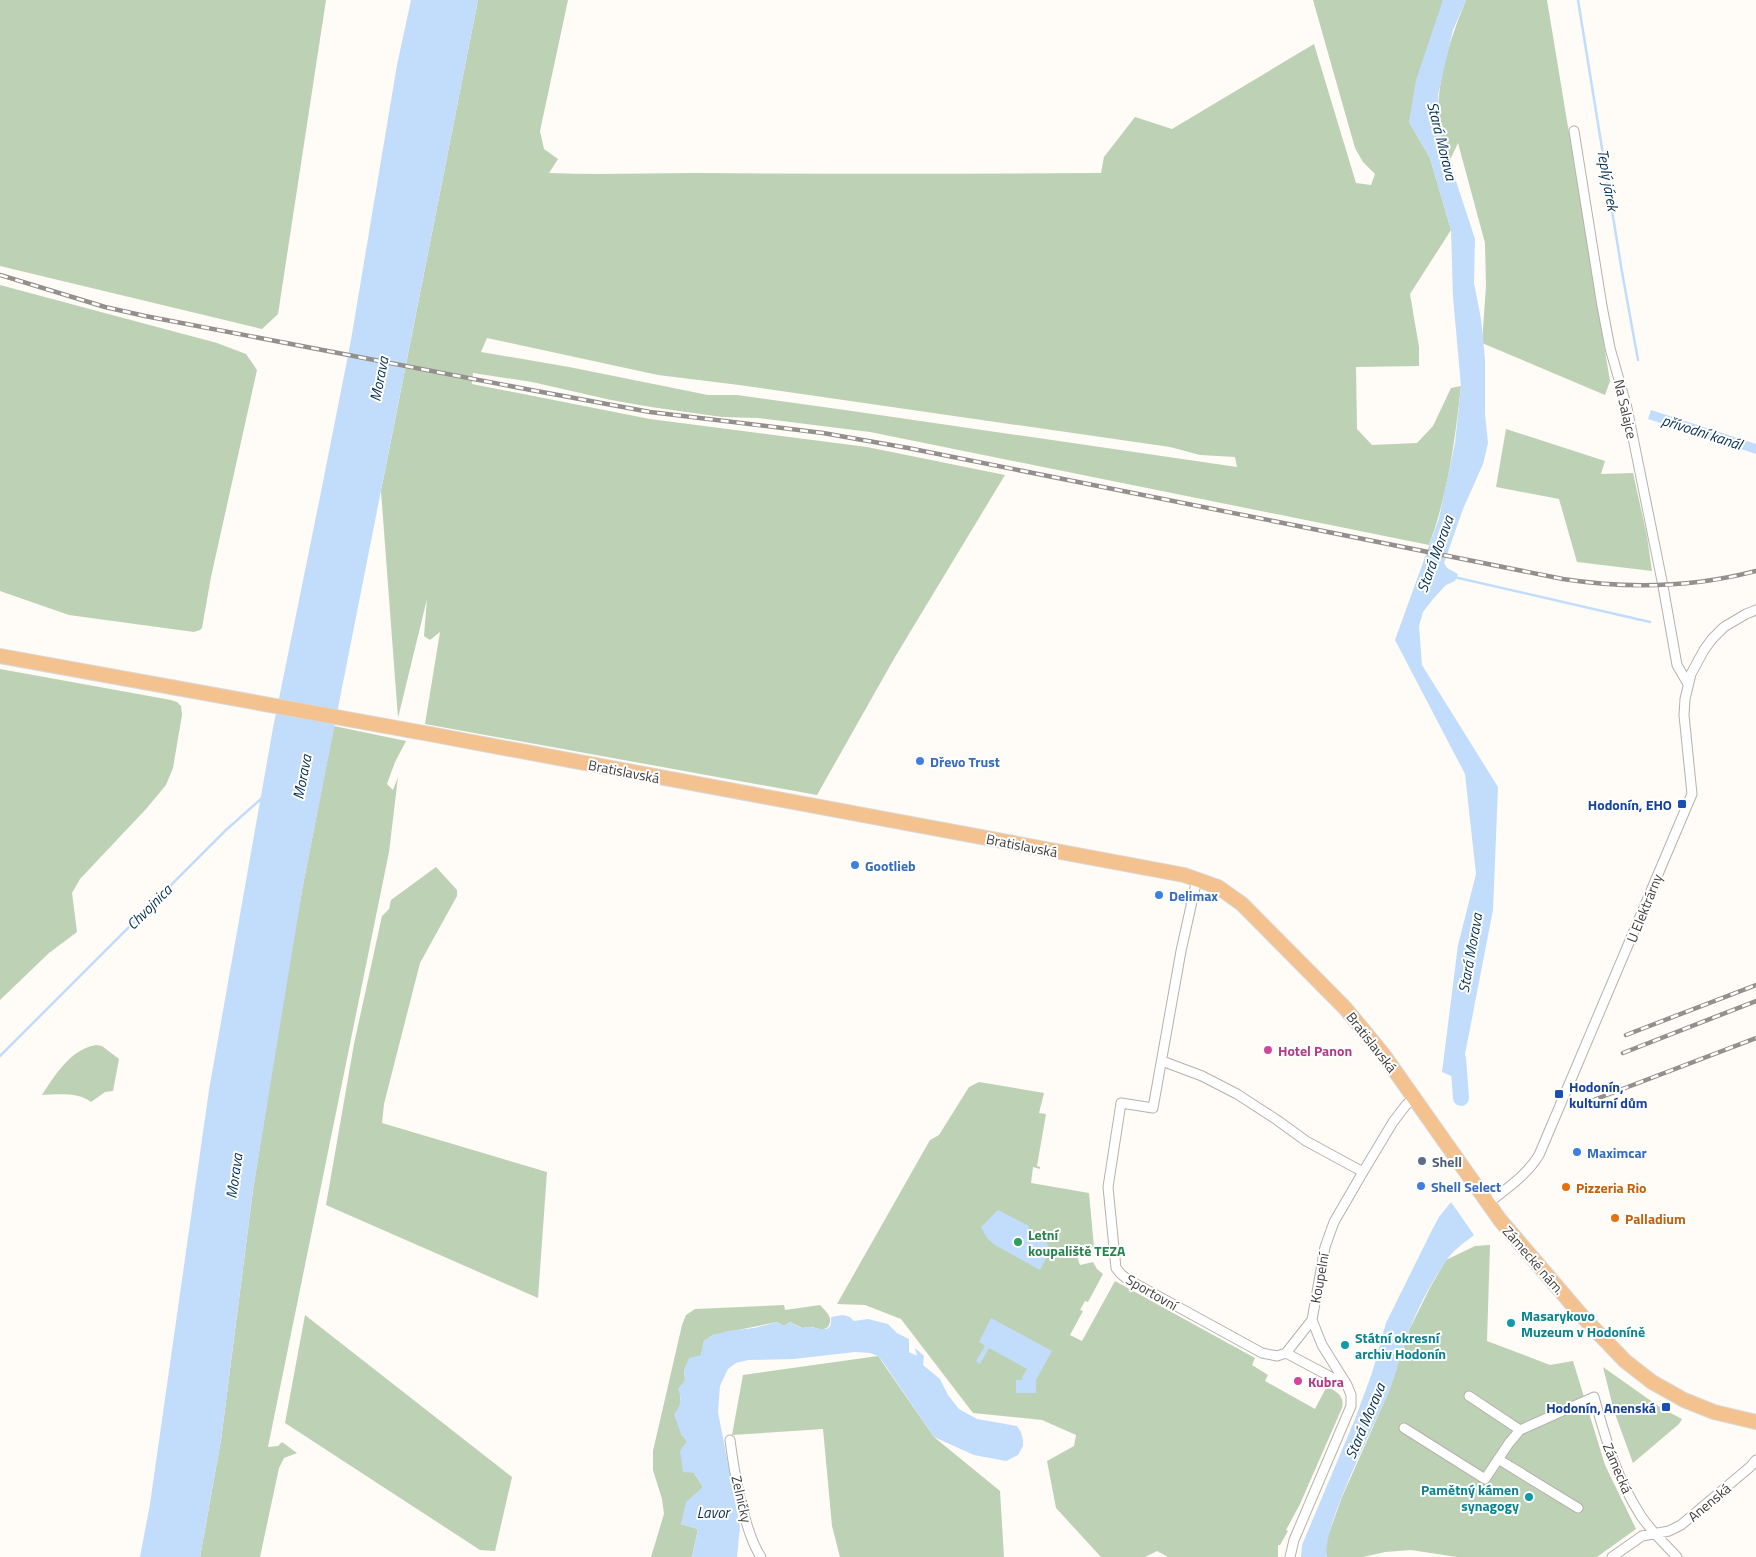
<svg xmlns="http://www.w3.org/2000/svg" width="1756" height="1557" font-family="'Titillium Web',sans-serif">
  <rect width="100%" height="100%" fill="#fffbf6"/>
  <!-- green -->
  <path fill="#bdd1b4" fill-rule="evenodd" d="M 0,0 L 326,0 L 278,314 L 262,329 L 0,266 Z
    M 478,0 L 568,0 L 540,131 L 544,149 L 558,159 L 549,173 C 598,175 647,173 696,173 C 831,174 966,174 1101,173 L 1104,157 L 1135,117 L 1172,129 L 1314,44 L 1356,183 L 1371,185 L 1375,174 L 1363,162 L 1355,148 L 1313,0 L 1443,0 L 1409,122 L 1430,158 L 1451,230 L 1410,294 L 1419,347 L 1419,366 L 1356,367 L 1357,429 L 1372,445 L 1417,443 L 1433,426 L 1451,388 L 1461,386 C 1455,440 1448,494 1429,545 L 870,432 L 758,418 L 722,417 L 651,407 L 611,400 L 532,382 L 473,373 L 472,384 L 650,419 L 867,447 L 1005,475 L 895,657 L 817,795 L 425,724 L 440,632 L 430,640 L 424,636 L 427,599 L 398,718 L 381,491 ZM 487,338 L 658,375 L 739,385 L 1170,447 L 1200,455 L 1235,457 L 1237,467 L 845,410 L 737,395 L 708,395 L 569,367 L 481,352 Z
    M 1466,0 L 1547,0 L 1610,381 L 1605,395 L 1482,343 L 1486,286 L 1485,243 L 1458,143 L 1450,160 C 1447,151 1441,141 1440,131 C 1433,89 1450,39 1466,0 Z
    M 0,285 L 217,343 L 246,354 L 257,370 L 211,577 L 202,628 L 200,630 L 194,632 L 69,615 L 0,591 Z
    M 1506,429 L 1605,461 L 1601,474 L 1633,473 L 1647,536 L 1652,571 L 1577,562 L 1559,499 L 1496,487 Z
    M 0,669 L 171,700 L 177,702 L 181,706 L 182,715 L 173,768 L 166,785 L 146,809 L 80,879 L 72,893 L 77,932 L 49,953 L 0,1000 Z
    M 334,726 L 406,741 L 395,762 L 387,784 L 393,790 L 398,777 L 389,852 L 268,1447 L 278,1446 L 282,1442 L 297,1453 L 284,1458 L 279,1468 L 260,1557 L 200,1557 L 221,1440 L 253,1190 L 289,964 L 303,885 Z
    M 436,867 L 457,890 L 457,896 L 420,963 L 384,1104 L 382,1123 L 547,1172 L 538,1298 L 326,1205 L 354,1044 L 382,916 L 389,909 L 391,900 Z
    M 96,1045 L 102,1046 L 119,1059 L 113,1091 L 105,1092 L 91,1102 C 80,1092 56,1094 42,1095 C 55,1075 71,1049 96,1045 Z
    M 979,1082 L 1044,1093 L 1039,1113 L 1046,1114 L 1037,1166 L 1040,1167 L 1040,1169 L 1033,1167 L 1031,1183 L 1089,1193 L 1094,1247 L 1076,1253 L 1080,1265 L 1093,1262 L 1097,1269 L 1103,1274 L 1088,1302 L 1085,1301 L 1080,1310 L 1083,1311 L 1070,1335 L 1082,1341 L 1115,1281 L 1255,1358 L 1252,1365 L 1268,1375 L 1265,1381 L 1315,1409 L 1327,1386 C 1337,1392 1345,1396 1342,1408 L 1300,1504 L 1286,1530 L 1288,1531 L 1280,1545 L 1278,1545 L 1278,1557 L 1168,1557 L 1157,1551 L 1145,1557 L 1101,1557 L 1056,1508 L 1047,1461 L 1074,1446 L 1076,1435 L 1042,1420 L 973,1413 L 901,1319 L 865,1305 L 837,1304 L 930,1140 L 939,1135 L 969,1087 Z
    M 1490,1245 L 1487,1341 L 1550,1365 L 1573,1361 L 1605,1465 L 1636,1529 L 1597,1557 L 1457,1557 L 1411,1550 L 1385,1552 L 1363,1557 L 1327,1557 L 1325,1549 L 1327,1539 L 1342,1497 L 1389,1391 L 1410,1328 L 1431,1286 L 1446,1260 L 1475,1246 Z
    M 784,1305 L 785,1310 L 820,1305 C 826,1312 834,1317 828,1327 L 822,1330 L 812,1327 L 802,1328 L 790,1322 L 784,1326 L 777,1322 L 713,1335 L 704,1341 L 701,1356 L 684,1370 L 685,1380 L 680,1395 L 681,1434 L 687,1441 L 694,1473 L 703,1487 L 681,1524 L 698,1529 L 692,1557 L 651,1557 L 664,1514 L 662,1499 L 653,1470 L 653,1451 L 682,1325 L 686,1315 L 695,1309 Z
    M 305,1315 L 512,1477 L 495,1551 L 480,1550 L 285,1423 Z
    M 878,1356 L 934,1437 L 1000,1491 L 1004,1557 L 840,1557 L 832,1526 L 823,1429 L 732,1435 L 743,1375 Z
    M 1603,1367 L 1661,1408 L 1682,1419 L 1679,1424 L 1633,1463 L 1614,1411 Z"/>
  <!-- water -->
  <path fill="#c1ddfb" d="M 411,0 L 478,0 L 303,885 L 253,1190 L 221,1440 L 200,1557 L 140,1557 L 150,1504 L 209,1090 L 273,728 L 321,492 L 351,340 L 397,65 Z
    M 1443,0 L 1466,0 L 1453,30 L 1438,95 L 1440,132 L 1475,239 L 1474,283 L 1481,319 L 1485,359 L 1485,414 L 1488,443 L 1483,464 L 1463,509 L 1444,563 L 1447,568 L 1458,574 L 1455,581 L 1446,585 L 1433,599 L 1423,612 L 1419,626 L 1422,665 L 1498,787 L 1493,910 L 1460,1080 L 1442,1072 L 1458,945 L 1476,874 L 1465,774 L 1395,640 L 1439,518 L 1455,443 L 1461,386 L 1453,297 L 1451,230 L 1430,158 L 1409,122 L 1416,80 Z
    M 1651,410 L 1756,444 L 1756,454 L 1648,419 Z
    M 1451,1202 L 1474,1235 C 1464,1243 1453,1250 1446,1261 C 1432,1281 1419,1306 1410,1328 C 1401,1350 1397,1373 1388,1394 C 1375,1423 1320,1532 1327,1557 L 1301,1557 L 1302,1545 L 1355,1419 L 1372,1373 L 1386,1323 L 1431,1232 L 1439,1217 Z
    M 998,1210 L 1029,1226 L 1029,1233 L 1038,1232 L 1051,1249 L 1040,1270 L 995,1245 L 987,1238 L 981,1227 Z
    M 843,1315 L 850,1317 L 854,1321 L 868,1319 L 888,1324 L 897,1333 L 909,1339 L 909,1352 L 917,1356 L 915,1348 L 924,1356 L 923,1365 L 940,1379 L 948,1395 L 959,1409 L 977,1419 L 1017,1426 L 1021,1432 L 1023,1440 L 1023,1446 L 1018,1455 L 1006,1461 L 974,1455 L 934,1437 L 885,1365 L 878,1356 L 870,1353 L 855,1352 L 794,1359 L 748,1360 L 736,1363 L 728,1369 L 720,1386 L 718,1412 L 740,1527 L 737,1557 L 692,1557 L 698,1529 L 681,1524 L 686,1502 L 703,1487 L 694,1473 L 683,1472 L 680,1451 L 687,1441 L 681,1434 L 674,1414 C 681,1406 682,1399 678,1389 L 685,1380 L 684,1370 L 689,1358 L 701,1355 L 704,1341 L 713,1335 L 728,1331 L 754,1328 L 777,1322 L 784,1326 L 790,1322 C 794,1324 798,1327 802,1328 C 806,1328 807,1327 810,1327 C 819,1328 833,1335 831,1317 Z
    M 991,1318 L 1052,1351 L 1036,1380 L 1036,1393 L 1016,1393 L 1016,1380 L 1023,1380 L 1022,1377 L 1027,1369 L 989,1348 L 980,1364 L 976,1361 L 985,1346 L 979,1342 Z"/>
  <g fill="none" stroke-linecap="round" stroke-linejoin="round">
    <!-- stream -->
    <path stroke="#c1ddfb" stroke-width="2.5" d="M 1578,0 L 1622,272 L 1638,360
      M 1454,577 L 1650,622
      M 0,1056 L 226,830 L 262,798"/>
    <!-- river -->
    <path stroke="#c1ddfb" stroke-width="16" d="M 1458,1058 L 1461,1098"/>
    <!-- street casing -->
    <g stroke="#b6b1ac" stroke-width="11">
      <path id="street" d="M 1574,131 L 1602,306 L 1610,348 L 1627,408 L 1663,586 L 1677,665 L 1688,684
        M 1197,879 L 1181,951 L 1153,1108 L 1121,1103 L 1108,1187 L 1116,1268 L 1121,1274 L 1127,1279 L 1262,1353 L 1277,1356 L 1286,1353
        M 1162,1061 L 1202,1076 L 1237,1094 L 1277,1120 L 1306,1141 L 1363,1172
        M 1487,1204 C 1506,1189 1527,1175 1539,1155 L 1692,794 L 1684,715 L 1685,699 L 1691,674 L 1704,650 L 1712,639 L 1724,627 L 1746,614 L 1756,610
        M 1286,1353 L 1346,1385
        M 1286,1353 L 1312,1320
        M 1469,1396 L 1520,1430
        M 1404,1428 L 1485,1479 L 1509,1443 L 1520,1430 L 1594,1397 C 1606,1440 1616,1477 1641,1516 C 1651,1531 1665,1544 1677,1557
        M 730,1440 C 734,1471 744,1532 761,1557
        M 1498,1459 L 1578,1508
        M 1290,1557 L 1294,1540 L 1351,1406 L 1351,1395 L 1347,1385 L 1322,1345 L 1312,1320 L 1325,1247 L 1334,1222 L 1363,1172 L 1393,1122 L 1406,1105 L 1414,1098
        M 1612,1557 L 1642,1536 L 1669,1531 L 1681,1525 L 1750,1467 L 1756,1460"/>
    </g>
    <!-- primary casing -->
    <g stroke="#d8d8d8" stroke-width="16">
      <path id="primary" d="M 0,656 L 435,735 L 1184,875 L 1218,887 L 1242,904 L 1345,1008 L 1383,1054 L 1500,1220 L 1582,1316 L 1625,1361 L 1652,1382 L 1684,1400 L 1714,1412 L 1756,1422"/>
    </g>
    <!-- street -->
    <use href="#street" stroke="#fff" stroke-width="9"/>
    <!-- primary -->
    <use href="#primary" stroke="#f3c28f" stroke-width="14"/>
    <!-- rail casing -->
    <g stroke="#928f8c" stroke-width="4.5">
      <path id="rail" d="M 0,275 L 105,307 L 145,316 L 531,390 L 650,412 L 823,433 L 908,448 L 1563,579 C 1628,589 1691,588 1756,571
        M 1626,1035 L 1756,985
        M 1623,1053 L 1756,1001
        M 1591,1101 L 1756,1038"/>
    </g>
    <!-- rail -->
    <use href="#rail" stroke="#fff" stroke-width="2.5" stroke-dasharray="8" stroke-linecap="butt"/>
  </g>
  <!-- markers -->
  <g fill="#3f7fe0" stroke="#fff" stroke-width="2">
    <circle cx="920" cy="761" r="5"/>
    <circle cx="855" cy="865" r="5"/>
    <circle cx="1159" cy="895" r="5"/>
    <circle cx="1577" cy="1152" r="5"/>
    <circle cx="1421" cy="1186" r="5"/>
  </g>
  <g fill="#1a4fb4" stroke="#fff" stroke-width="2">
    <rect x="1677" y="799" width="10" height="10" rx="2.5"/>
    <rect x="1554" y="1089" width="10" height="10" rx="2.5"/>
    <rect x="1661" y="1402" width="10" height="10" rx="2.5"/>
  </g>
  <g fill="#d1479c" stroke="#fff" stroke-width="2">
    <circle cx="1268" cy="1050" r="5"/>
    <circle cx="1298" cy="1381" r="5"/>
  </g>
  <circle fill="#5c6f8a" stroke="#fff" stroke-width="2" cx="1422" cy="1161" r="5"/>
  <g fill="#e8710a" stroke="#fff" stroke-width="2">
    <circle cx="1566" cy="1187" r="5"/>
    <circle cx="1615" cy="1218" r="5"/>
  </g>
  <circle fill="#2e9e5b" stroke="#fff" stroke-width="2" cx="1018" cy="1242" r="5"/>
  <g fill="#0f9aa8" stroke="#fff" stroke-width="2">
    <circle cx="1511" cy="1323" r="5"/>
    <circle cx="1345" cy="1345" r="5"/>
    <circle cx="1529" cy="1497" r="5"/>
  </g>
  <g text-anchor="middle" dominant-baseline="central" stroke-width="4" stroke-linejoin="round" paint-order="stroke">
    <!-- street labels -->
    <g font-size="14" fill="#3e3c3a" stroke="#fff">
      <text transform="translate(1626 409) rotate(77)">Na Salajce</text>
      <text transform="translate(624 771) rotate(11)">Bratislavská</text>
      <text transform="translate(1022 845) rotate(11)">Bratislavská</text>
      <text transform="translate(1644 908) rotate(-68)">U Elektrárny</text>
      <text transform="translate(1372 1042) rotate(52)">Bratislavská</text>
      <text transform="translate(1534 1260) rotate(49)">Zámecké nám.</text>
      <text transform="translate(1319 1278) rotate(-80)">Koupelní</text>
      <text transform="translate(1152 1292) rotate(30)">Sportovní</text>
      <text transform="translate(1618 1468) rotate(67)">Zámecká</text>
      <text transform="translate(742 1499) rotate(77)">Zelničky</text>
      <text transform="translate(1709 1502) rotate(-40)">Anenská</text>
    </g>
    <!-- shop labels -->
    <g font-size="14" font-weight="bold" fill="#366cbe" stroke="#fff" text-anchor="start">
      <text x="930" y="761">Dřevo Trust</text>
      <text x="865" y="865">Gootlieb</text>
      <text x="1169" y="895">Delimax</text>
      <text x="1587" y="1152">Maximcar</text>
      <text x="1431" y="1186">Shell Select</text>
    </g>
    <!-- transit labels -->
    <g font-size="14" font-weight="bold" fill="#164399" stroke="#fff" text-anchor="end">
      <text x="1672" y="804">Hodonín, EHO</text>
      <text x="1569" y="1086" text-anchor="start">Hodonín,<tspan x="1569" dy="16">kulturní dům</tspan></text>
      <text x="1656" y="1407">Hodonín, Anenská</text>
    </g>
    <!-- hotel labels -->
    <g font-size="14" font-weight="bold" fill="#b23c85" stroke="#fff" text-anchor="start">
      <text x="1278" y="1050">Hotel Panon</text>
      <text x="1308" y="1381">Kubra</text>
    </g>
    <!-- service labels -->
    <g font-size="14" font-weight="bold" fill="#4e5e75" stroke="#fff" text-anchor="start">
      <text x="1432" y="1161">Shell</text>
    </g>
    <!-- food labels -->
    <g font-size="14" font-weight="bold" fill="#c56008" stroke="#fff" text-anchor="start">
      <text x="1576" y="1187">Pizzeria Rio</text>
      <text x="1625" y="1218">Palladium</text>
    </g>
    <!-- leisure labels -->
    <g font-size="14" font-weight="bold" fill="#27864d" stroke="#fff" text-anchor="start">
      <text x="1028" y="1234">Letní<tspan x="1028" dy="16">koupaliště TEZA</tspan></text>
    </g>
    <!-- culture labels -->
    <g font-size="14" font-weight="bold" fill="#0d838f" stroke="#fff" text-anchor="start">
      <text x="1521" y="1315">Masarykovo<tspan x="1521" dy="16">Muzeum v Hodoníně</tspan></text>
      <text x="1355" y="1337">Státní okresní<tspan x="1355" dy="16">archiv Hodonín</tspan></text>
      <text x="1519" y="1489" text-anchor="end">Pamětný kámen<tspan x="1519" dy="16">synagogy</tspan></text>
    </g>
    <!-- water labels -->
    <g font-size="15" font-style="italic" fill="#032f54" stroke="#fff">
      <text transform="translate(1442 141) rotate(76)">Stará Morava</text>
      <text transform="translate(1608 180) rotate(80)">Teplý járek</text>
      <text transform="translate(379 379) rotate(-79)">Morava</text>
      <text transform="translate(1702 432) rotate(18)">přívodní kanál</text>
      <text transform="translate(1435 554) rotate(-70)">Stará Morava</text>
      <text transform="translate(302 777) rotate(-79)">Morava</text>
      <text transform="translate(149 907) rotate(-45)">Chvojnica</text>
      <text transform="translate(1470 953) rotate(-80)">Stará Morava</text>
      <text transform="translate(234 1176) rotate(-82)">Morava</text>
      <text transform="translate(1365 1421) rotate(-67)">Stará Morava</text>
      <text x="713" y="1512">Lavor</text>
    </g>
  </g>
</svg>
